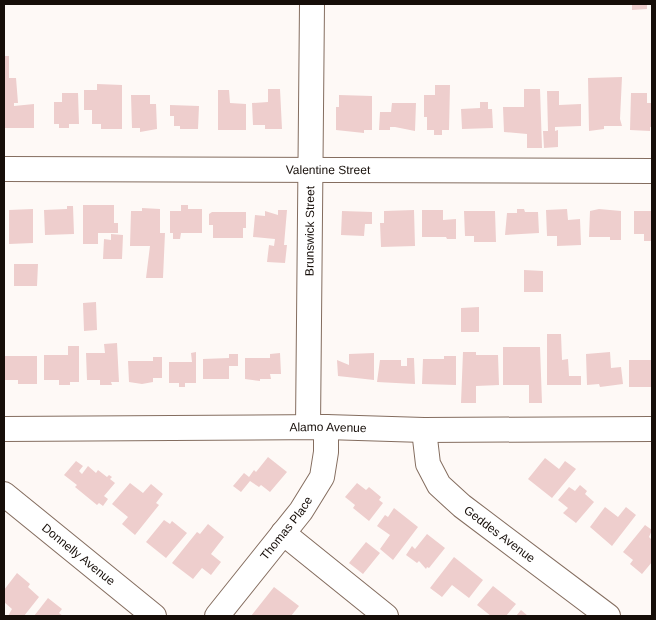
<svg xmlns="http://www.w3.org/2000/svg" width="656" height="620" font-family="Arial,sans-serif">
  <rect width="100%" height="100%" fill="#fef9f6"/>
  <!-- building -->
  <path fill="#eececd" d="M 632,4 L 647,4 L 647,9 L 632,10 Z
    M 4,56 L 9,56 L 9,78 L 16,78 L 18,103 L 14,103 L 14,106 L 34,104 L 34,128 L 4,128 Z
    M 622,77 L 620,119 L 622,126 L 604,126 L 604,129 L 589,131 L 588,78 Z
    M 97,84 L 122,85 L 122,129 L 101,129 L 101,124 L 92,124 L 92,110 L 84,110 L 84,90 L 97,90 Z
    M 435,85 L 450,85 L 449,130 L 442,130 L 442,135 L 434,135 L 434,130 L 427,130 L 427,117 L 424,117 L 424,95 L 435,95 Z
    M 268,89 L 280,89 L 282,129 L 265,129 L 265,125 L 253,125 L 252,103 L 268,102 Z
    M 524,89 L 540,89 L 542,148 L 527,148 L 527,134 L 504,132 L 503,107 L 524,107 Z
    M 218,90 L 229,90 L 230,103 L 246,104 L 246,130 L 218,130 Z
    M 547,91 L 559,91 L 559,105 L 581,104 L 581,126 L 555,127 L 555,131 L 558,130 L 558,147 L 544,148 L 543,131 L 548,131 Z
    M 62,93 L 78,93 L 79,124 L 69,124 L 69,128 L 59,128 L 59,124 L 54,124 L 54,102 L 62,102 Z
    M 631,93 L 647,93 L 647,103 L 652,103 L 652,127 L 650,127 L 650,131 L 630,130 Z
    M 131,95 L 150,95 L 150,104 L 156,104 L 157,129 L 140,132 L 140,128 L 132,128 Z
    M 339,95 L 372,96 L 372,130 L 364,130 L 364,133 L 336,130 L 336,107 L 339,107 Z
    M 480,102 L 488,102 L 488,109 L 492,109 L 493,128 L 462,129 L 461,109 L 480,108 Z
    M 392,103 L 416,103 L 415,131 L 395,127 L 390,127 L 390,130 L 379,130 L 380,112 L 391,112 Z
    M 170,105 L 199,106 L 198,129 L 180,129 L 180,126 L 174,126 L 174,116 L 170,116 Z
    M 83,205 L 114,205 L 114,223 L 118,223 L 118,233 L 98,233 L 98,244 L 83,244 Z
    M 181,205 L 188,205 L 188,209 L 202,209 L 202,233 L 181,233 L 180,239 L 173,239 L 173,233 L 170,233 L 170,211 L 181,211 Z
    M 67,206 L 73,206 L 74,234 L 45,235 L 44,210 L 67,209 Z
    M 142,208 L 160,209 L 160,233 L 165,233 L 163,278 L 146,278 L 150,246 L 130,246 L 131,211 L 142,211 Z
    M 33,209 L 33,243 L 9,244 L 9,210 Z
    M 517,209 L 524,209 L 525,212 L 538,212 L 539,233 L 505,235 L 507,213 L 517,213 Z
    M 567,209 L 568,220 L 580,219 L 581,245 L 557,246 L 557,236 L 547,236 L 546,210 Z
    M 599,209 L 621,211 L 621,240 L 610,240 L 610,237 L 589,237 L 590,211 Z
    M 278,210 L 287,210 L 284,245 L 287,245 L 285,263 L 267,262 L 269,245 L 274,246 L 275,239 L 253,237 L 255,215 L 265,216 L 265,211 L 278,215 Z
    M 414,210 L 415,246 L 381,247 L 380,223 L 384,223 L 384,211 Z
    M 422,210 L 443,210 L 443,220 L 456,219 L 456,239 L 447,239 L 446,237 L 422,237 Z
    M 342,211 L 372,212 L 372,224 L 365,224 L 364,236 L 341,235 Z
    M 464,211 L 495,211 L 496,242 L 474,242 L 474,236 L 465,236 Z
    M 634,211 L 652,211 L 652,241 L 644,241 L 644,234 L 634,234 Z
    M 212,212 L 246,212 L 246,228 L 243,228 L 243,238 L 213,238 L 213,225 L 209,225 L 209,214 Z
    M 111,234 L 123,235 L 122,259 L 103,259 L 104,239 L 111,240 Z
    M 14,264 L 38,264 L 37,286 L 14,286 Z
    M 524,270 L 543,271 L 543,292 L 524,292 Z
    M 96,302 L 97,330 L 84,331 L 83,303 Z
    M 479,307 L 479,332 L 461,332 L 461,308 Z
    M 547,334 L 561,334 L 562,360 L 568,359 L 569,376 L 581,376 L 581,385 L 547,385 Z
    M 117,343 L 119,382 L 111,382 L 112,385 L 100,385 L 100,380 L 87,380 L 86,353 L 105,353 L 104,344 Z
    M 68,346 L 79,346 L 79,382 L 70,382 L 70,385 L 59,385 L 59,380 L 44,380 L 44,355 L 68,355 Z
    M 503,347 L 540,347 L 542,403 L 529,403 L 529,385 L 503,385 Z
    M 196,352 L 196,383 L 185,383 L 185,387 L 179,387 L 179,383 L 169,383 L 169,362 L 192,362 L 191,353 Z
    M 463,352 L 476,352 L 476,355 L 498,355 L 499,385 L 476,386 L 476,403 L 461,403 Z
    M 610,352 L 611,368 L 621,367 L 623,384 L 600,387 L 599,384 L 587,385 L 586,354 Z
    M 280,353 L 281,374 L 270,374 L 271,379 L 260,379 L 260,381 L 245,379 L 245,358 L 270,358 L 270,354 Z
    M 374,353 L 374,380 L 338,376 L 337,360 L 349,365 L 349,354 Z
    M 229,354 L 238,354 L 238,366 L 229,366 L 229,379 L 203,379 L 203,359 L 229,358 Z
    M 4,356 L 37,356 L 37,384 L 18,384 L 18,380 L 4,380 Z
    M 444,356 L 456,356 L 456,385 L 422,384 L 423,359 L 444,359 Z
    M 153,357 L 162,357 L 162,378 L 153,378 L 153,382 L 142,384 L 129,382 L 128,361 L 153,361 Z
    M 407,358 L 414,358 L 415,384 L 377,382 L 380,360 L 401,360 L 401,366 L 407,366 Z
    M 629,360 L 652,360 L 652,387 L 629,387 Z
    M 268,457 L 287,472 L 270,492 L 261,485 L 259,487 L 250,481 L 241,492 L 233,486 L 244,473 L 249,477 L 254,470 L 256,472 Z
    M 545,458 L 559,469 L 565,461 L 576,469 L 552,498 L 528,479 Z
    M 76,461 L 83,466 L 79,471 L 82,474 L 88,466 L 96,473 L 98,470 L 107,477 L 109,475 L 112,477 L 110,479 L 115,483 L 104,496 L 108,499 L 103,506 L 99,503 L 97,505 L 75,487 L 77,485 L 64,475 Z
    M 130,483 L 143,493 L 151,484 L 163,494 L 156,503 L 159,505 L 135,535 L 122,524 L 128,517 L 112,504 Z
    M 357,483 L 366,490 L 369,487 L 381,497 L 379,500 L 383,503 L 369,521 L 353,508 L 355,505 L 345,497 Z
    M 580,485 L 587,491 L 585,494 L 594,502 L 576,523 L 563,513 L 568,508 L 558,500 L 569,487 L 575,491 Z
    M 605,507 L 618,517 L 626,507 L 636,515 L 612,546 L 590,527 Z
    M 394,508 L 418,527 L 393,560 L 380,549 L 390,535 L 377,526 L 385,515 L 388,517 Z
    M 164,520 L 170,524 L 172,521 L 187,533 L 166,558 L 146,542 Z
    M 208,524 L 224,537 L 211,554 L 221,562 L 211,575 L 202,568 L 193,579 L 172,563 L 197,532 L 200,534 Z
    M 645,525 L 652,530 L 649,537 L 652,540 L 652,562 L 642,574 L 630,564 L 633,560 L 623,552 Z
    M 427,534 L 445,548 L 429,568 L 427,567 L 426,569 L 419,561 L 417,563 L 406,555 L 412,546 L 415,549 Z
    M 366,542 L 380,553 L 363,574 L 349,563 Z
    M 454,557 L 483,580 L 469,598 L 452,585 L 442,597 L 430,588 Z
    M 17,573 L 30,584 L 28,587 L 39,597 L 24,616 L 8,616 L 12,609 L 4,602 L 4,590 Z
    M 493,586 L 516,604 L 506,616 L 491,616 L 477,605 Z
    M 274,587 L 299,606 L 291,616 L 251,616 Z
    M 48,598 L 62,609 L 59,613 L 63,616 L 34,616 Z
    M 521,610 L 528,616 L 516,616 Z"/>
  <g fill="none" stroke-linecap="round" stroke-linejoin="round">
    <!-- minor casing -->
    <g stroke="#846d5f" stroke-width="26">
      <g id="minor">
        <path id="s1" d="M 4,169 L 652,171"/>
        <path id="s2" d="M 308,427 L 312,4"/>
        <path id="s3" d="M 4,429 L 326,427 L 424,430 L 652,429"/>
        <path id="s4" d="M 424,430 L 428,464 L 439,485 L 462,506 L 608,616"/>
        <path id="s5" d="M 4,494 L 154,616"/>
        <path d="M 283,533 L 386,616"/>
        <path id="s6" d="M 217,616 L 301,511 L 322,477 L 326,452 L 326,427"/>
      </g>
    </g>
    <!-- minor -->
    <use href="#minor" stroke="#fff" stroke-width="24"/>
  </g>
  <g text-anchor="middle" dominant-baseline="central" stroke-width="4.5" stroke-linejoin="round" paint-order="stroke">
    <!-- street labels -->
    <g font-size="12" fill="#160e09" stroke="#fff">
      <text stroke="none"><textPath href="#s1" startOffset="324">Valentine Street</textPath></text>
      <text stroke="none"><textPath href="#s2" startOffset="196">Brunswick Street</textPath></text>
      <text stroke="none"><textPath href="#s3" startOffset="324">Alamo Avenue</textPath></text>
      <text stroke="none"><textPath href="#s6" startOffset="112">Thomas Place</textPath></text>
      <text stroke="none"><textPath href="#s4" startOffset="136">Geddes Avenue</textPath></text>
      <text stroke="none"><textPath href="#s5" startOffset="96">Donnelly Avenue</textPath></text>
    </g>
  </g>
  <!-- border -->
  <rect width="656" height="620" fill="none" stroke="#160e09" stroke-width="10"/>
</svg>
